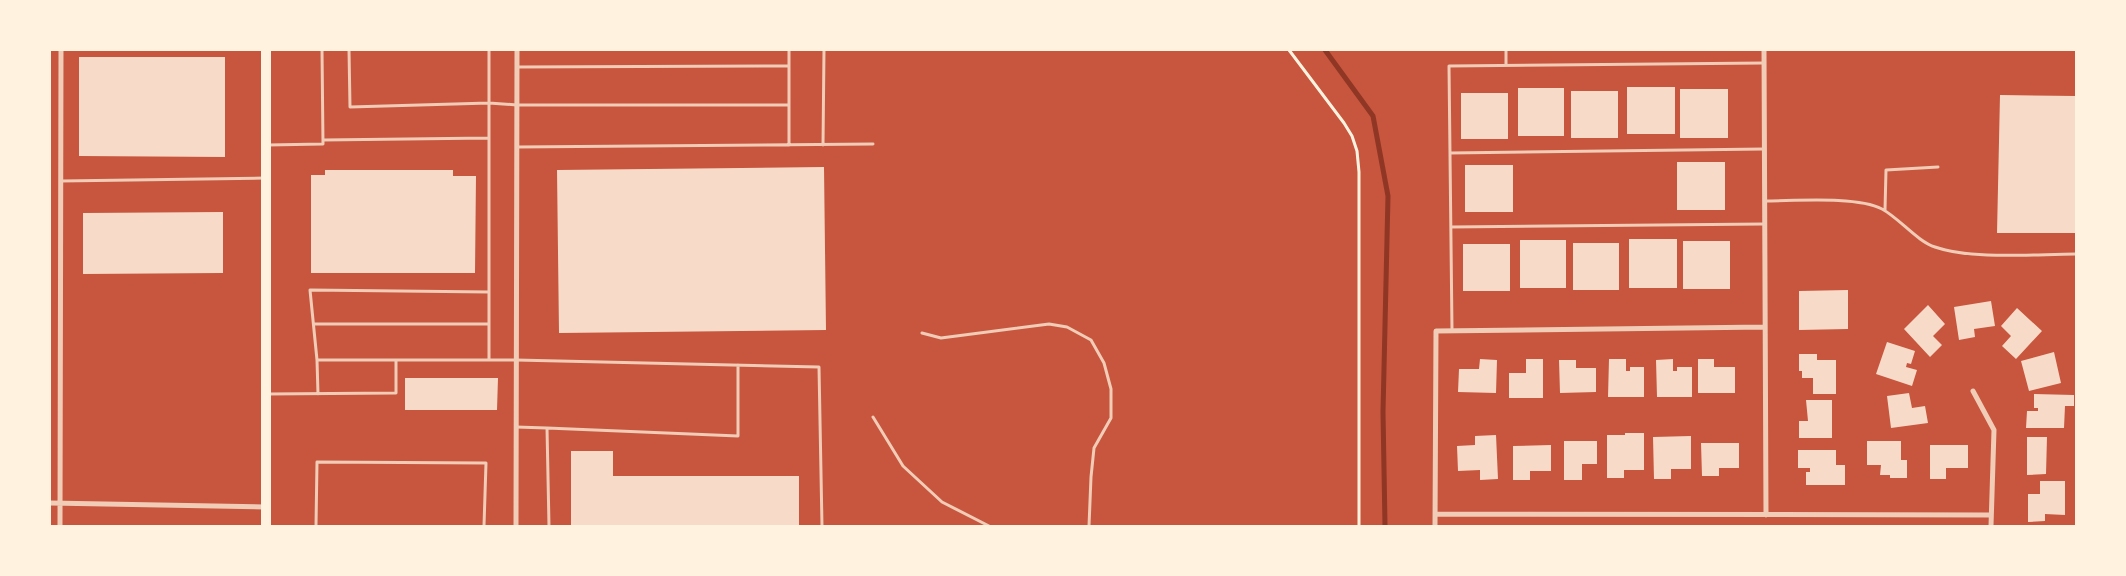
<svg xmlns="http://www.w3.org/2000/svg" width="2126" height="576" font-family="Mulish,sans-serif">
  <rect width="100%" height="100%" fill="#c8553d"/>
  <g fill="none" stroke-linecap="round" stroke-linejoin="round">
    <!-- stream -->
    <path stroke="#8f3625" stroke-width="5" d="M 1325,50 L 1373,116 L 1388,196 L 1383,412 L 1385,526"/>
  </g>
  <!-- building -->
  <path fill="#f7dbc8" d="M 79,57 L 225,57 L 225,157 L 79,156 Z
    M 1627,87 L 1675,87 L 1675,134 L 1627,134 Z
    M 1518,88 L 1564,88 L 1564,136 L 1518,136 Z
    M 1680,89 L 1728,89 L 1728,138 L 1680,138 Z
    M 1571,91 L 1618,91 L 1618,138 L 1571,138 Z
    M 1461,93 L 1508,93 L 1508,139 L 1461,139 Z
    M 2000,95 L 2076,96 L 2076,233 L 1997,233 Z
    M 1677,162 L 1725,162 L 1725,210 L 1677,210 Z
    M 1465,165 L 1513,165 L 1513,212 L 1465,212 Z
    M 824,167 L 826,330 L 559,333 L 557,170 Z
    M 325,170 L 453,170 L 453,176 L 476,176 L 475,273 L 311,273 L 311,175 L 325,175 Z
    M 223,212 L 223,273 L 83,274 L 83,213 Z
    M 1629,239 L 1677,239 L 1677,288 L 1629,288 Z
    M 1520,240 L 1566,240 L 1566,288 L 1520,288 Z
    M 1683,241 L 1730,241 L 1730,289 L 1683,289 Z
    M 1573,243 L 1619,243 L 1619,290 L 1573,290 Z
    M 1463,244 L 1510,244 L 1510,291 L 1463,291 Z
    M 1848,290 L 1848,329 L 1799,330 L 1799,291 Z
    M 1991,301 L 1995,326 L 1974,329 L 1975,337 L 1959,340 L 1954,307 Z
    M 1928,305 L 1945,324 L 1933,336 L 1942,345 L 1930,357 L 1904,329 Z
    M 2017,308 L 2042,331 L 2016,359 L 2002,346 L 2011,336 L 2001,326 Z
    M 1887,342 L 1915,351 L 1911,364 L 1907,363 L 1906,367 L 1917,370 L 1912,386 L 1876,374 Z
    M 2054,352 L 2061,383 L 2029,391 L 2021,361 Z
    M 1799,354 L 1817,354 L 1817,360 L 1836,360 L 1836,394 L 1813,394 L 1813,378 L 1802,378 L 1802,371 L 1799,371 Z
    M 1480,359 L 1497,360 L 1496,393 L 1458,392 L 1459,369 L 1479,369 Z
    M 1526,359 L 1543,359 L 1543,398 L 1509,398 L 1509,373 L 1526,373 Z
    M 1609,359 L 1626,359 L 1626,371 L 1630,371 L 1630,367 L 1644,367 L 1644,397 L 1608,397 Z
    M 1673,359 L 1673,371 L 1677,371 L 1677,367 L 1692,367 L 1692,397 L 1657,397 L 1656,360 Z
    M 1698,359 L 1714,359 L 1714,367 L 1735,367 L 1735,393 L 1698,393 Z
    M 1559,360 L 1576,360 L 1576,368 L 1596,368 L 1596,392 L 1560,393 Z
    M 405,378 L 498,378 L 497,410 L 405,410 Z
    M 1909,393 L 1912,408 L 1925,406 L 1928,423 L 1891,428 L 1887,396 Z
    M 2034,394 L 2074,395 L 2074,406 L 2065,406 L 2064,428 L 2026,428 L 2027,411 L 2038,411 L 2038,408 L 2034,408 Z
    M 1806,400 L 1832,400 L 1832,438 L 1799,438 L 1799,421 L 1808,421 Z
    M 1625,433 L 1644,433 L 1644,470 L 1624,470 L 1624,478 L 1607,478 L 1607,435 L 1625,435 Z
    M 1496,435 L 1498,479 L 1480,480 L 1480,470 L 1458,471 L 1457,446 L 1475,445 L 1475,436 Z
    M 1691,436 L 1691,469 L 1671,469 L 1671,479 L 1654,479 L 1653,437 Z
    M 2027,437 L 2047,437 L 2046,474 L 2027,475 Z
    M 1564,441 L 1597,441 L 1597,464 L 1582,464 L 1582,480 L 1564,480 Z
    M 1867,441 L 1901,441 L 1901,460 L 1907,460 L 1907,478 L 1890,478 L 1890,475 L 1880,475 L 1881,465 L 1867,465 Z
    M 1701,443 L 1739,443 L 1739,468 L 1719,468 L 1719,476 L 1702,476 Z
    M 1551,445 L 1551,471 L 1530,471 L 1530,480 L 1513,480 L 1513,446 Z
    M 1930,445 L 1968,445 L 1968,468 L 1946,468 L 1946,479 L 1930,479 Z
    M 1798,450 L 1836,450 L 1836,465 L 1845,465 L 1845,485 L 1806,485 L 1806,472 L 1810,472 L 1810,468 L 1798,468 Z
    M 571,451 L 613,451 L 613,476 L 799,476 L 799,526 L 571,526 Z
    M 2040,481 L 2065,481 L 2065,515 L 2045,514 L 2045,521 L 2028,522 L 2028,494 L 2040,494 Z"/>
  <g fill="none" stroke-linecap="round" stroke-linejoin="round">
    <!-- path -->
    <path stroke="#fff3e0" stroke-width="3" d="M 1289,50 L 1344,123 L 1352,136 L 1357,151 L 1359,172 L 1359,526"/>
    <!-- service -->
    <path stroke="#f1ccb7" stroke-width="3" d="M 349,50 L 350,107 L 489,103 L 489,50
      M 789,50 L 789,145
      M 1506,65 L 1506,50
      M 517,67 L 789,66
      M 323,140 L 489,138
      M 268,145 L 323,144 L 322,50
      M 823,145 L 824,50
      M 517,147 L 873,144
      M 1450,153 L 1764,149
      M 61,181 L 265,178
      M 1765,201 C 1795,201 1857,196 1882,209 C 1899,218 1918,242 1935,247 C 1972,260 2036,254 2076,254
      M 1885,210 L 1886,170 L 1938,167
      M 1451,227 L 1764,224
      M 314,324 L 489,324
      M 1452,330 L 1449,66 L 1764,63
      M 922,333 L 941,338 L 1049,324 L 1067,327 L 1091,340 L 1104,363 L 1111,389 L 1111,418 L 1094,448 L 1091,477 L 1089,526
      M 317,360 L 516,360 L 819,367 L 822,526
      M 489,360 L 489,103 L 517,105 L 789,105
      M 267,394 L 396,393 L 396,361
      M 318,394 L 317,360 L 310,290 L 489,292
      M 873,417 L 903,466 L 942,502 L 989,526
      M 516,427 L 547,428
      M 316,526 L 317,462 L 486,463 L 484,526
      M 549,526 L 547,428 L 738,436 L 738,365"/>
    <!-- minor -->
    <path stroke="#f1ccb7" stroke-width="5" d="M 1764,50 L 1766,515
      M 1973,391 L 1994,430 L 1991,526
      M 50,503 L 266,507
      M 1435,514 L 1991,515
      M 60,526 L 61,50
      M 516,526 L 517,50
      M 1435,526 L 1436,331 L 1765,327"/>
    <!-- secondary -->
    <path stroke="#fff3e0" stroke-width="10" d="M 266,526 L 266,50"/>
  </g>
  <!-- border -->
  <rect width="2126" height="576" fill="none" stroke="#fff3e0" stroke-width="102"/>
</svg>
